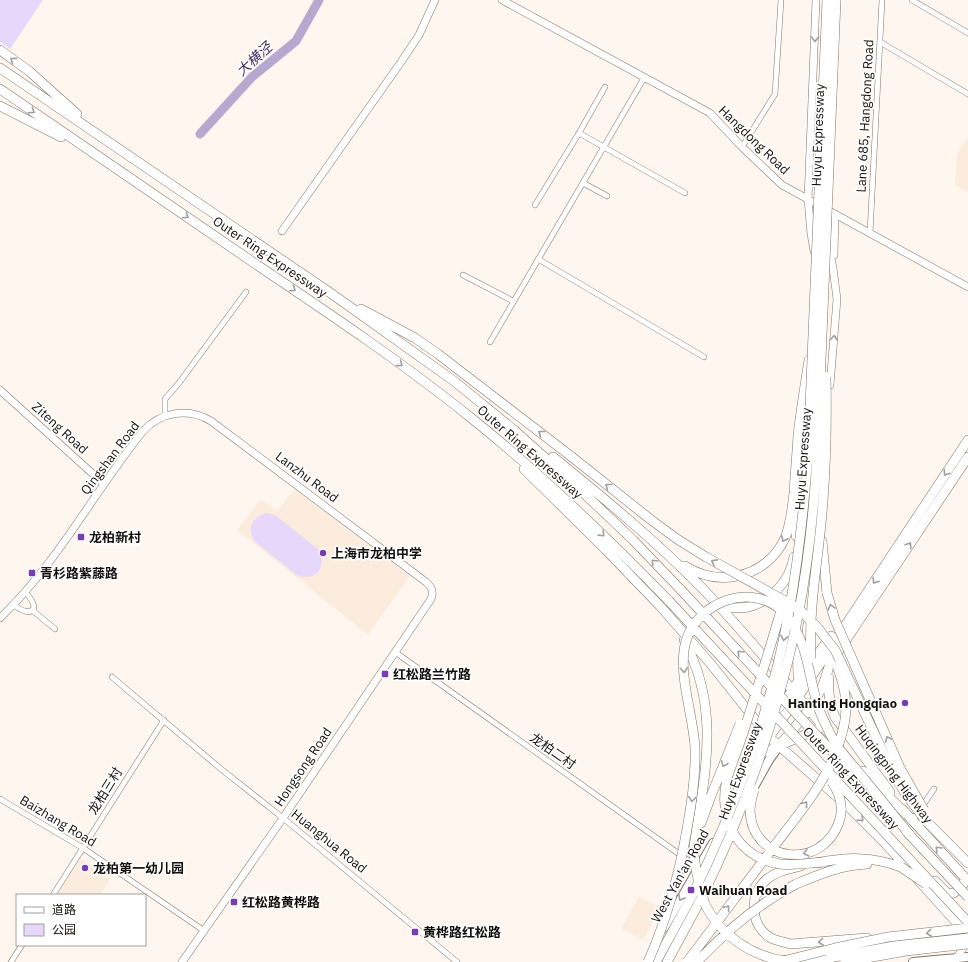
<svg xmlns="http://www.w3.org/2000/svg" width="968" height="962" font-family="'IBM Plex Sans','Noto Sans SC',sans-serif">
  <rect width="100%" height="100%" fill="#fff7ef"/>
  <!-- built -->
  <path fill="#fcecdd" d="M 968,137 L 968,192 L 955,185 L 957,154 Z
    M 295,489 L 410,576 L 368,635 L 237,530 L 261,499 L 277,511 Z
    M 80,858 L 111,878 L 100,895 L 57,895 Z
    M 639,896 L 661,908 L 643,940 L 621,928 Z"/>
  <!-- green -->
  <path fill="#e6d7fb" d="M 0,0 L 43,0 L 10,49 L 0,42 Z
    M 267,513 L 275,515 L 319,550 C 327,568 316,581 298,576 L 254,541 C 247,526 252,517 267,513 Z"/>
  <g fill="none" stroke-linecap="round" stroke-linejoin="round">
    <!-- river -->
    <path stroke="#b8a8cf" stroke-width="9" d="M 200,134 L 252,77 L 296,41 L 319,0"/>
    <!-- street casing -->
    <g stroke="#7d756c" stroke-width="6">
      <path id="street" d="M 912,0 L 968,33
        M 880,42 L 968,94
        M 605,87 L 579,133 L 685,193
        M 742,147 L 775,94 L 781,0
        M 583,183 L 607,196
        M 535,205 L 579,133
        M 870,233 L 882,0
        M 538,259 L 704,357
        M 463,275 L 513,301
        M 490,342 L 644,78
        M 165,416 L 165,399 L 179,383 L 246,292
        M 14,605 C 32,619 42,609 25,592
        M 32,610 L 55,629
        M 395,652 L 696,866
        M 112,677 L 221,769 L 283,818 L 457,962
        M 0,799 L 83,848 L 203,930
        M 912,821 L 934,789
        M 53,895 L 164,720
        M 11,962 L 22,945"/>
    </g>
    <!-- secondary casing -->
    <g stroke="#7d756c" stroke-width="8">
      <path id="secondary" d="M 502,0 L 710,113 L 742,147 L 782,185 L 968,287
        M 282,231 L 401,62 L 419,35 L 435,0
        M 828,244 L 833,268 L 837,299 L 830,385
        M 814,251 L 811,234 L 808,199 L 816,0
        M 834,255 L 835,214
        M 0,390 L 104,484
        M 802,568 L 807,509
        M 0,618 C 57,564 94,492 143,431 C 161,412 188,407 211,421 L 426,582 C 432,587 434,592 431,599 L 283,818 L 182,962
        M 796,638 L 797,676
        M 800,677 L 807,624
        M 956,959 L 967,942"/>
    </g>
    <!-- primary casing -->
    <g stroke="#7d756c" stroke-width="10">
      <path id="primary" d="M 775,714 L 792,690
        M 750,794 L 769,760 L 779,746
        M 664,928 L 713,843
        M 913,962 L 968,957"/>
    </g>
    <!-- highway casing -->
    <g stroke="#7d756c" stroke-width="10">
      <path id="highway" d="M 0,50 L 29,71 L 77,114
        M 0,68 L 332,294 L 454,381 L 514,430 L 571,481 L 633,540 L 681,590
        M 0,89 C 88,149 175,209 263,269 C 333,316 404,364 470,417 C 541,474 606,536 669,601
        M 0,106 L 61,137
        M 361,309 L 415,338 L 438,354 L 572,457
        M 553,457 C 605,499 657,542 704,590 C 747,635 787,684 828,732
        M 524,469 L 606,550 L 660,606 L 710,663 L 769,737 L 850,808 L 883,841 L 965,932
        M 796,536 L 798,505
        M 822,541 L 827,593
        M 685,566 C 701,576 718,580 737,576 C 758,572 776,558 785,538 C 791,524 792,508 794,493 C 795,474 797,455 798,435 C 801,410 805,385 809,360
        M 719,607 C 729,607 738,609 748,607 C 771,602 790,580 794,557
        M 684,640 C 721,709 705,773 694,846 L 694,855
        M 829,678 C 828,693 829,704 835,717 L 890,792
        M 792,690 L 831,636
        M 769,737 L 798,697 L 968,440
        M 779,746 C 794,728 812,709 822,687 C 826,679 827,669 832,661 L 968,457
        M 761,754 L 820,728
        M 863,771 L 906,814
        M 902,809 L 968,881
        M 701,823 L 711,796
        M 950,845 L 968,863
        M 816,863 C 847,857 871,856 901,867
        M 801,866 C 789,869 777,871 767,879 C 749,894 749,925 771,938 C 777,941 784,942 791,944 L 867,938
        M 935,881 L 948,894 L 954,893 L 963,885 L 963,883
        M 796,884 C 820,874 842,865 867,864
        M 656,962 L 692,896
        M 667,962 L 700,901
        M 794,962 L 817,961 L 829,958"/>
    </g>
    <!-- street -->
    <use href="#street" stroke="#fff" stroke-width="5"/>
    <!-- secondary -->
    <use href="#secondary" stroke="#fff" stroke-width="7"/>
    <!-- primary -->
    <use href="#primary" stroke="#fff" stroke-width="8"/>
    <!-- highway -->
    <use href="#highway" stroke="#fff" stroke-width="9"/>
    <!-- highway-bridge casing -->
    <g stroke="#7d756c" stroke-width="10" stroke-linecap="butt">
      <path id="highway-bridge" d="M 572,457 L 650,519 L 677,539 L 706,557 L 778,597 L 799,609 L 817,627 L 835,650 L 893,773 L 905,793 L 926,821 L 950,845
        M 681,590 L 852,773
        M 827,593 L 835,620 L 901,770 L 924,810
        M 669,601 L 968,922
        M 782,607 C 771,645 759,683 747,721 C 743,734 738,748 733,761 C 731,768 727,776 726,784 C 719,823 740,858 780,864 C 794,866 809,863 823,862
        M 811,659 C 808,610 818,562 822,513 C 826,468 827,422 826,377
        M 754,790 C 752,797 750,804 750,811 C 752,863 822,871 839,822 C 844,808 840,794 832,782
        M 711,796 L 740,724
        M 906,831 L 968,897
        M 694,855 C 696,872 699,888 705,904 C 719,934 752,957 786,961
        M 901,867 L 926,884
        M 692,896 C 735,808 770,714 788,617 C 798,563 804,509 808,454 L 827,0
        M 700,901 C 744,812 777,718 797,621 C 808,566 814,511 817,455 L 836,0
        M 829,958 L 894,946 L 968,938
        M 648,962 C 667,919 679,875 687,829 C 692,802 696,775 695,747 C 693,714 677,672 686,641 C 697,603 749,582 781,610 C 786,614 790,621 794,627 C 812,657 809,694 826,725 C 829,732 833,740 838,747 C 846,758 856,769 865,780 C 880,798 895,817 910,835
        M 687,962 C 716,923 746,884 775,845 C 800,812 830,778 841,737 C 849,711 847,692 837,666
        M 697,962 C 726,931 758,904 796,884
        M 779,962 L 835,948 L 888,937 L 968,928
        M 845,962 L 906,951 L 968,944"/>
    </g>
    <!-- highway-bridge -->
    <use href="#highway-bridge" stroke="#fff" stroke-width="9"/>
  </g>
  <!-- one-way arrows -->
  <defs><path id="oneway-chevron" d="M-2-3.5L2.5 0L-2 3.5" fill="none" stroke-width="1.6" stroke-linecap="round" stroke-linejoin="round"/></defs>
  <g stroke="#a09f9e">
    <use href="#oneway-chevron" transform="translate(815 39) rotate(92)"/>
    <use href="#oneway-chevron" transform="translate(13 60) rotate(-144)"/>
    <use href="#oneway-chevron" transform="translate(32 111) rotate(34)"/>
    <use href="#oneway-chevron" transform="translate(186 216) rotate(34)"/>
    <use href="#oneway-chevron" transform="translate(293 289) rotate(34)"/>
    <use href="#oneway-chevron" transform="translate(834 338) rotate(-85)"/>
    <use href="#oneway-chevron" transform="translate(400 364) rotate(36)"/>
    <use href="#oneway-chevron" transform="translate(541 433) rotate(-142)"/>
    <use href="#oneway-chevron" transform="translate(946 473) rotate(124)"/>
    <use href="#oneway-chevron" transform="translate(608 486) rotate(-141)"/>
    <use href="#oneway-chevron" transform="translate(602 534) rotate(44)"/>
    <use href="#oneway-chevron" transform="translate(784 539) rotate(116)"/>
    <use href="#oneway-chevron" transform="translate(909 545) rotate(-56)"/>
    <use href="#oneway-chevron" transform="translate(654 562) rotate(-134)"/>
    <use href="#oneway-chevron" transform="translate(714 562) rotate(-152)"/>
    <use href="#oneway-chevron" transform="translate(875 581) rotate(124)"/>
    <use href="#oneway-chevron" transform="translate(831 607) rotate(-106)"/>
    <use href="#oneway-chevron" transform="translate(784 638) rotate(102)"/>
    <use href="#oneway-chevron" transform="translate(740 653) rotate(-133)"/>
    <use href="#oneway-chevron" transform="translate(684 670) rotate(85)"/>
    <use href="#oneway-chevron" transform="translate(888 739) rotate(-114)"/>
    <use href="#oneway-chevron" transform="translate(724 764) rotate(112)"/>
    <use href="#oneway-chevron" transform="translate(692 799) rotate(98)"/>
    <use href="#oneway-chevron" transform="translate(805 804) rotate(-53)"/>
    <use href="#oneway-chevron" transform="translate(861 819) rotate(46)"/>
    <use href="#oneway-chevron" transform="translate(938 849) rotate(-133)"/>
    <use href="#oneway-chevron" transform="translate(806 853) rotate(166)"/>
    <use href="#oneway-chevron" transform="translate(681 898) rotate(120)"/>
    <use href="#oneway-chevron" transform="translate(727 908) rotate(-53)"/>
    <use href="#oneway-chevron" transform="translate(929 933) rotate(174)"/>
    <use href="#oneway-chevron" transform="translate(821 942) rotate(174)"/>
  </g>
  <!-- markers -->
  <g fill="#793db3" stroke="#fff" stroke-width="1.5">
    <rect x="77" y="533" width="8" height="8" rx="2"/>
    <circle cx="323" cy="553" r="4"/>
    <rect x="28" y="569" width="8" height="8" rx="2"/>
    <rect x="381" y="670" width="8" height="8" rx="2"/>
    <circle cx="905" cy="703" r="4"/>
    <circle cx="85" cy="868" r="4"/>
    <rect x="687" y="886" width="8" height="8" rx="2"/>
    <rect x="230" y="898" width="8" height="8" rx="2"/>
    <rect x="411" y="928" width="8" height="8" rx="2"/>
  </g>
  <g text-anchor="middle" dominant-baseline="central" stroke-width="3.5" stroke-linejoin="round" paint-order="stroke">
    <!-- street labels -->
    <g font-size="13" fill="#120f0c" stroke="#fff">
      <text transform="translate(865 116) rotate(-87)">Lane 685, Hangdong Road</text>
      <text transform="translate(818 135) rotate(-88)">Huyu Expressway</text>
      <text transform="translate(754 140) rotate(44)">Hangdong Road</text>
      <text transform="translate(270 257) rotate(34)">Outer Ring Expressway</text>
      <text transform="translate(60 428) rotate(42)">Ziteng Road</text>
      <text transform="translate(530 452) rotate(41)">Outer Ring Expressway</text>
      <text transform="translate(110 458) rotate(-53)">Qingshan Road</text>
      <text transform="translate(803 459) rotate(-86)">Huyu Expressway</text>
      <text transform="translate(307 477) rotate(37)">Lanzhu Road</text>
      <text transform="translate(553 751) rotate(35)">龙柏二村</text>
      <text transform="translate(303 767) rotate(-56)">Hongsong Road</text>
      <text transform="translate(740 771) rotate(-70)">Huyu Expressway</text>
      <text transform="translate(894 774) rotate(53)">Huqingping Highway</text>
      <text transform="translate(851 778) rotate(47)">Outer Ring Expressway</text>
      <text transform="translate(105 791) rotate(-58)">龙柏三村</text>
      <text transform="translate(58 821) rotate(31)">Baizhang Road</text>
      <text transform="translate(329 841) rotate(39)">Huanghua Road</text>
      <text transform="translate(680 876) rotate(-61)">West Yan'an Road</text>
    </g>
    <!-- poi labels -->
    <g font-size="13" font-weight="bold" fill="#120f0c" stroke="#fff" text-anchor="start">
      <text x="89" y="537">龙柏新村</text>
      <text x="331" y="553">上海市龙柏中学</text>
      <text x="40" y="573">青杉路紫藤路</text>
      <text x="393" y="674">红松路兰竹路</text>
      <text x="897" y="703" text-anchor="end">Hanting Hongqiao</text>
      <text x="93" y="868">龙柏第一幼儿园</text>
      <text x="699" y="890">Waihuan Road</text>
      <text x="242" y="902">红松路黄桦路</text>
      <text x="423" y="932">黄桦路红松路</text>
    </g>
    <!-- water labels -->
    <g font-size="14" font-style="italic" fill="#452d5f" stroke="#fff">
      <text transform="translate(254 59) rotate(-42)">大横泾</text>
    </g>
  </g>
  <!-- legend -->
  <rect x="16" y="894" width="130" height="52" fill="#ffffff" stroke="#a09f9e"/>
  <rect x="24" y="907" width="20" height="6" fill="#ffffff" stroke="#a09f9e"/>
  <text x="52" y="914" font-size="12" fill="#120f0c">道路</text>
  <rect x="24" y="924" width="20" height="12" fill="#e6d7fb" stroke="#a09f9e"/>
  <text x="52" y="934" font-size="12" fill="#120f0c">公园</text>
</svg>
